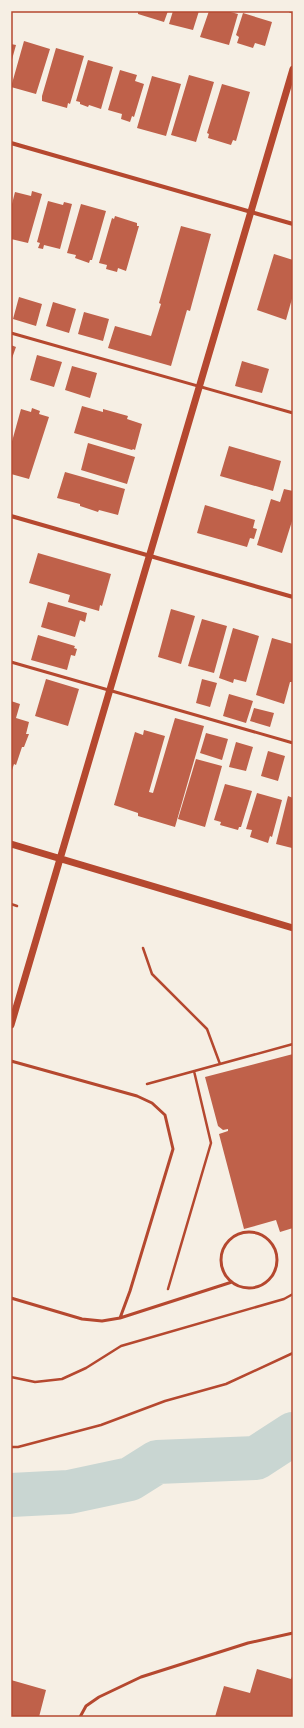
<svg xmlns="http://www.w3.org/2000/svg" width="304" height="1728" font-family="Barlow,sans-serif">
  <rect width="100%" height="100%" fill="#f6efe4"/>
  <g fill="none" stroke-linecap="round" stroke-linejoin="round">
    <!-- river -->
    <path stroke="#c9d6d2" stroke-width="44" d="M 11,1495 L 69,1492 L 130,1479 L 157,1462 L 256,1458 L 293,1434"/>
  </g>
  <!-- building -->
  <path fill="#bf614a" d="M 138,11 L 168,11 L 164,22 L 138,14 Z
    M 173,11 L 199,11 L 193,30 L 169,24 Z
    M 209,11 L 227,11 L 238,14 L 229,45 L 200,37 Z
    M 243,13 L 272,22 L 265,46 L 255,43 L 253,48 L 237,43 L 239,37 L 236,35 Z
    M 24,41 L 50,49 L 36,94 L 11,87 Z
    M 11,44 L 16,45 L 11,63 Z
    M 56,48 L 84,56 L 70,104 L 68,103 L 67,108 L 42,101 L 42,96 Z
    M 88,60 L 113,67 L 101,109 L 89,105 L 88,107 L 80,104 L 80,102 L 76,101 Z
    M 120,70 L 137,75 L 135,81 L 144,84 L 134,117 L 132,116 L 130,122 L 121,119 L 122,114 L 108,110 Z
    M 189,75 L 214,82 L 196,142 L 171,135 Z
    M 152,76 L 181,84 L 166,136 L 137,128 Z
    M 222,84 L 250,92 L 236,141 L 233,140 L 231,145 L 208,138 L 209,134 L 207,133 Z
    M 32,191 L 42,194 L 28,243 L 11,239 L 11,208 L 15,192 L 31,196 Z
    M 48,201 L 63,205 L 64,202 L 72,204 L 60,249 L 44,245 L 43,249 L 38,248 L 40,243 L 37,242 Z
    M 81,204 L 106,211 L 92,260 L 90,260 L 89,263 L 75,258 L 76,255 L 67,253 Z
    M 115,216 L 137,223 L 137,226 L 139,226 L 126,271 L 118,268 L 117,272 L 106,269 L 107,265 L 99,263 L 112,218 L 114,219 Z
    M 181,226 L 211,234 L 190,311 L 187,310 L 171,366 L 108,348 L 115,326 L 151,336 L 161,304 L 159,303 Z
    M 274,254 L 293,260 L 293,295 L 286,320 L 257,310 Z
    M 19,297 L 42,304 L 36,326 L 13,319 Z
    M 53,302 L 76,309 L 69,333 L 46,326 Z
    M 84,312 L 109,319 L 103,341 L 78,334 Z
    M 11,345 L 16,347 L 11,361 Z
    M 37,355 L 62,362 L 54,387 L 30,380 Z
    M 242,361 L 269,369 L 262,393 L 235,386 Z
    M 72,366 L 97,373 L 90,398 L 65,390 Z
    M 82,406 L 103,412 L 103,409 L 128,416 L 127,419 L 142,424 L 135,450 L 133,449 L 132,450 L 74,433 Z
    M 32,408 L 40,411 L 39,414 L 49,417 L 29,479 L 11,474 L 11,445 L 21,409 L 31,412 Z
    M 88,443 L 135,457 L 127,484 L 81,470 Z
    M 229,446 L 281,461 L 273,491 L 220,476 Z
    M 65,472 L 125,489 L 118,515 L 99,510 L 98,512 L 80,506 L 80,504 L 57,498 Z
    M 284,489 L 293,491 L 293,518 L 282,553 L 257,545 L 271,499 L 280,502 Z
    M 205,505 L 255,520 L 253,528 L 257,529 L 254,539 L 250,538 L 247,547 L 197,533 Z
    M 38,553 L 111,574 L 102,606 L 100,605 L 99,611 L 68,602 L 70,595 L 29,583 Z
    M 48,602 L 87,613 L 85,622 L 80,620 L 75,637 L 41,627 Z
    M 171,609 L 195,616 L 181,664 L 158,657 Z
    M 202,619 L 227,626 L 214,673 L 188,666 Z
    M 233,628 L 259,636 L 246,682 L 234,679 L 233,683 L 219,678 Z
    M 38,635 L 75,646 L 74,648 L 77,649 L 75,656 L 71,655 L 67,670 L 31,660 Z
    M 272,638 L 293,644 L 293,682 L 290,682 L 284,704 L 256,695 Z
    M 46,679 L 79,689 L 68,726 L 35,716 Z
    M 202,679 L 217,683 L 210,707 L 196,703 Z
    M 229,694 L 253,701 L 246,723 L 223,716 Z
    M 11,701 L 20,704 L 16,718 L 29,722 L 26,734 L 29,734 L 24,747 L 22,747 L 16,765 L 14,764 L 11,773 Z
    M 254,708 L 274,713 L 270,727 L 250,721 Z
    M 175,718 L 204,726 L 175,827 L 138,816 L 138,813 L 114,805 L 135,732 L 143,735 L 144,730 L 165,736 L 149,792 L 153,793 Z
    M 206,733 L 228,739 L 222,760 L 200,753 Z
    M 236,742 L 253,747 L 246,771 L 229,767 Z
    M 268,751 L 285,756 L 278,781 L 261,776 Z
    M 196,759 L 222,766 L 205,827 L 178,819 Z
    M 225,784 L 252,791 L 241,827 L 239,827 L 238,830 L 220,825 L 221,822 L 214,820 Z
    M 257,793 L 282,800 L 272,837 L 270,836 L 268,843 L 250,837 L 252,830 L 246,829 Z
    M 288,796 L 293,798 L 292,848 L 276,844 Z
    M 293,1054 L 293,1228 L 280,1232 L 276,1220 L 244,1229 L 219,1134 L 228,1131 L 228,1129 L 223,1130 L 218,1126 L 205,1077 Z
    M 257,1669 L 291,1679 L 293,1674 L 293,1717 L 215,1717 L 224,1686 L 250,1693 Z
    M 11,1680 L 46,1690 L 39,1717 L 11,1717 Z"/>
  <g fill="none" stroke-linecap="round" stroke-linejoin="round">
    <!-- path -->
    <path stroke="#b5482f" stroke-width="2.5" d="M 11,904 L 17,906
      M 143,948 L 152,974 L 207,1029 L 220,1064
      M 147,1084 L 293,1044
      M 168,1289 L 211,1143 L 194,1071
      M 11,1377 L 35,1382 L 62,1379 L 86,1368 L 121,1346 L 284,1299 L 293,1294
      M 11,1447 L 18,1447 L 101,1425 L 165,1401 L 226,1384 L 293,1353"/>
    <!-- service -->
    <path stroke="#b5482f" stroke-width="3" d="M 290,11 L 293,12
      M 11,333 L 293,413
      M 11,662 L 293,743
      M 11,1061 L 137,1096 L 152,1103 L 165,1115 L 173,1149 L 130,1291 L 120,1318 L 102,1321 L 82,1319 L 11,1298
      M221 1260a28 28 0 1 1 56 0a28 28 0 1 1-56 0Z
      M 120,1318 L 232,1282
      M 80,1717 L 86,1706 L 99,1697 L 141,1677 L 248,1643 L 293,1633"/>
    <!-- minor -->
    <path stroke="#b5482f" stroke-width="4" d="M 11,143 L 293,224
      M 11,516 L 293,597"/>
    <!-- tertiary -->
    <path stroke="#b5482f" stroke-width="7" d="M 11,844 L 293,928
      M 11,1025 L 293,69"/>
  </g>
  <!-- border -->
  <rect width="304" height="1728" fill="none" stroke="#f6efe4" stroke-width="24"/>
  <rect x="12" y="12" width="280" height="1704" fill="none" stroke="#b5482f" stroke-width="1.5"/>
</svg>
